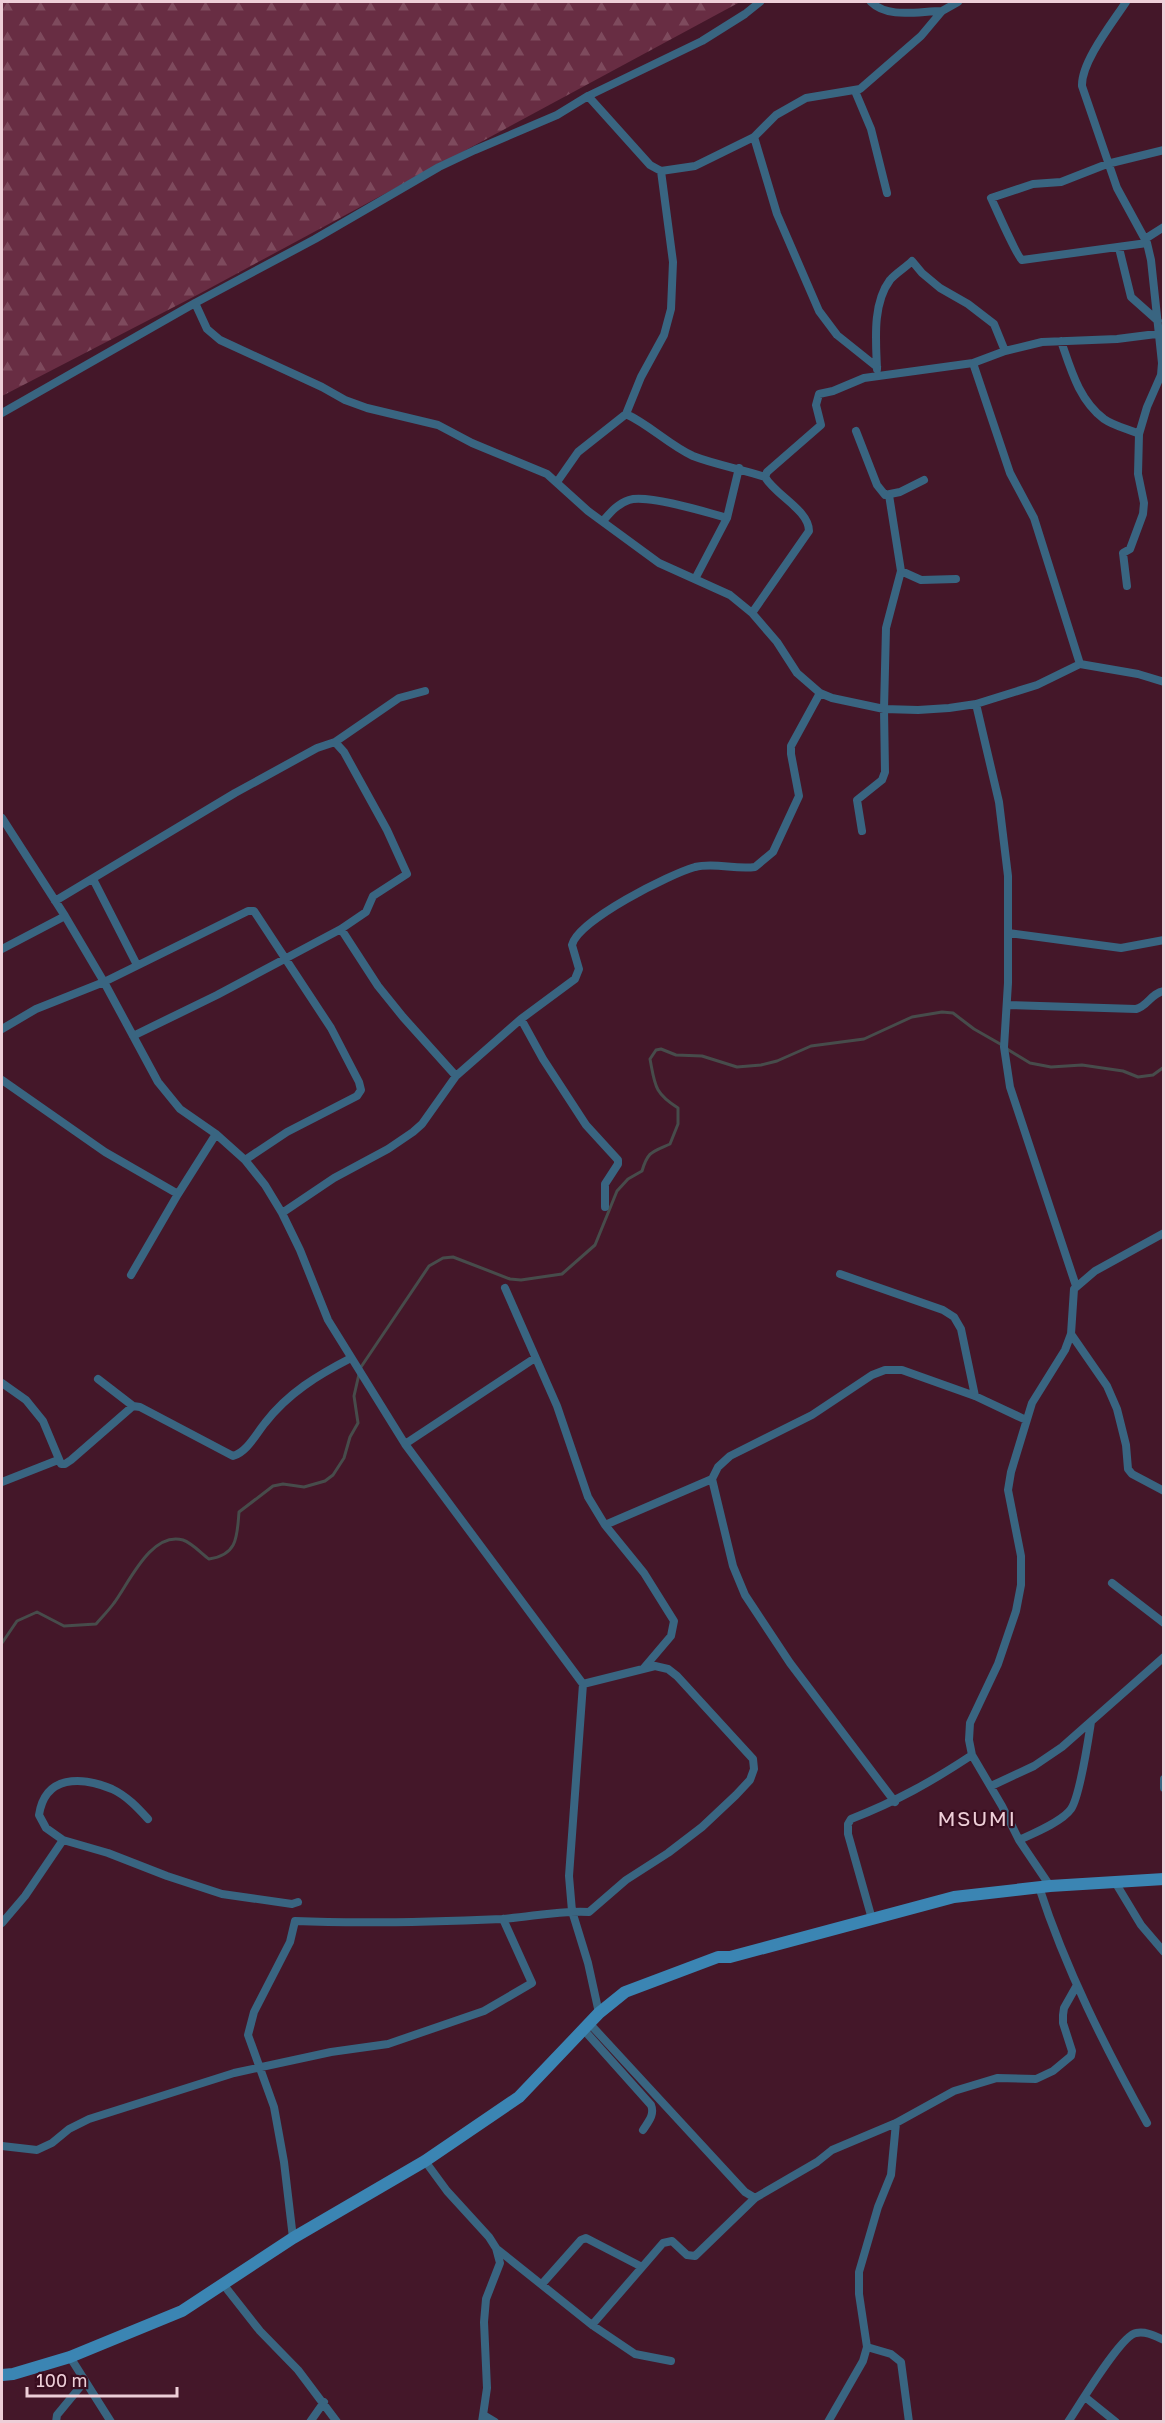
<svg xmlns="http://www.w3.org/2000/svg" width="1165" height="2423" font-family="'Golos Text',sans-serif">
  <defs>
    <pattern id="forest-firs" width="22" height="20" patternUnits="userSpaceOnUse" patternTransform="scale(1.5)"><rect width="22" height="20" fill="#682d43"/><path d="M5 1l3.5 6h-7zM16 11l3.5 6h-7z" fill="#7e4a5d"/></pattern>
  </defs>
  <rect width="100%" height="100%" fill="#441729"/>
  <!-- forest -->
  <path fill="url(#forest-firs)" d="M 2,2 L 740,2 L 199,294 L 2,396 Z"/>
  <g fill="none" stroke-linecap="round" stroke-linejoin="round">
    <!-- stream -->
    <path stroke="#474c4b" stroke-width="3" d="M 1007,1049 L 1030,1063 L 1051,1067 L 1082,1065 L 1123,1071 L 1138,1077 L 1153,1075 L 1164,1067
      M 361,1367 L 429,1266 L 443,1258 L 453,1257 L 510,1279 L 521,1280 L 562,1274 L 595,1245 L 617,1191 L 628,1179 L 642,1171 C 648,1151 652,1152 670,1144 L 678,1124 L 678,1108 C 654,1093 655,1085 650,1059 L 656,1050 L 661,1049 L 676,1055 L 702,1056 L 737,1067 L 761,1065 L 777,1061 L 811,1046 L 864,1039 L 912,1017 L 942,1012 L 953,1013 L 974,1029 L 1002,1045
      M 2,1643 L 17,1621 L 37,1612 L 64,1626 L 96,1624 C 102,1617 109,1610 114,1603 C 129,1583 151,1531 183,1540 C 192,1543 202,1554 209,1559 C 238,1555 237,1536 239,1512 L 273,1486 L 283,1484 L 304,1487 L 325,1481 L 333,1475 L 344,1458 L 350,1437 L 358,1423 L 354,1396 L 359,1374"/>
    <!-- street -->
    <path stroke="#396581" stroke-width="8" d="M 871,2 C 888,19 919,11 942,11
      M 1126,2 C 1113,22 1081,62 1082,86 L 1117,188 L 1147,243 L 1151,260 L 1162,363 L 1161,375 L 1147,407 L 1139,434 L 1138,474 L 1144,503 L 1143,514 L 1130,549 L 1123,553 L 1127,586
      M 855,91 L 871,129 L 887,193
      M 588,96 L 650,165 L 661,171 L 695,166 L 754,137 L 776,115 L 806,98 L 860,89 L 921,36 L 942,11 L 958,2
      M 754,137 L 777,214 L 819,311 L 837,335 L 877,367
      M 1145,239 L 1164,227
      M 1147,243 L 1022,260 C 1017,257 996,208 991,198 L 1033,184 L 1061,182 L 1107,164 L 1164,150
      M 1119,248 L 1131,297 L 1158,321
      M 195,303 L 207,329 L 220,340 L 322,387 L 345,400 L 367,408 L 438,425 L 472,443 L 547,474 L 588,511 L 659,563 L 730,595 L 752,613 L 777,642 L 797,673 L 820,693 L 832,698 L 884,709 L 918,710 L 949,708 L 976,704 L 1037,685 L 1080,664 L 1138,674 L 1164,682
      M 1061,341 C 1071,370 1079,400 1104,419 C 1114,426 1128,429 1139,434
      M 973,363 L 1010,473 L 1034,518 L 1080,664
      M 877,369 C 876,342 872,304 890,280 C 896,273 905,268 912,261 L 922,273 L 940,288 L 968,304 L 994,324 L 1005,351
      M 2,413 L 195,303 L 315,239 L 439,167 L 475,150 L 557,115 L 588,96 L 702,41 L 745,14 L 760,2
      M 626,414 C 650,425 669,445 693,456 C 716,465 742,469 765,477
      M 856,431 L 877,485 L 885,495 L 900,492 L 924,480
      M 557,482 L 578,452 L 626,414 L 641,377 L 664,335 L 671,309 L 673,262 L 661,171
      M 603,521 C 610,513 617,504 629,500 C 647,494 706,512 727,518
      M 901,571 L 921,580 L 956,579
      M 695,579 L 727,518 L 739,468
      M 752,613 L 809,531 C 809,510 775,495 765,477 L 767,472 L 821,425 L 816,405 L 819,394 L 833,391 L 864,378 L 973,363 L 1005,351 L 1042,342 L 1117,339 L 1164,333
      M 976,704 L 999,802 L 1008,876 L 1008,983 L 1004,1047 L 1010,1087 L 1076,1286
      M 335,742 L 399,698 L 425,691
      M 2,818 L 65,916 L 104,982 L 158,1082 L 180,1109 L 216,1134 L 245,1160 L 265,1185 L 282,1213 L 300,1250 L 328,1320 L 405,1444 L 583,1684 L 569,1876 L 572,1911 L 588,1963 L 599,2013
      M 862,831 L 857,800 L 882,780 L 885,772 L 884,709 L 886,628 L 901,571 L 889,495
      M 93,879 L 137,965
      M 55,901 L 235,793 L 317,748 L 335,742 L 344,752 L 387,830 L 407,874 L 373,896 L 366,912 L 341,929 L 217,995 L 133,1036
      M 341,929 L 378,986 L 403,1017 L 456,1076
      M 1008,933 L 1121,948 L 1164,940
      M 2,949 L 65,916
      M 1007,1005 L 1136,1009 C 1148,1006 1151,993 1164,991
      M 521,1019 L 543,1059 L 586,1125 L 618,1160 L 618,1164 L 605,1184 L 605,1207
      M 2,1029 L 36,1009 L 104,982 L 248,911 L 254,911 L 331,1028 L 359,1082 L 361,1090 L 357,1096 L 287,1132 L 245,1160
      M 2,1080 L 105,1152 L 178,1194
      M 282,1213 L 334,1178 L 388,1149 L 413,1132 L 422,1124 L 456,1076 L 521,1019 L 575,979 L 579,969 L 572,945 C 578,920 670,874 695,867 C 715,862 735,870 755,867 L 773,852 L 799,796 L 791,754 L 791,746 L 820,693
      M 840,1274 L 943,1310 L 954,1317 L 961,1329 L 975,1396
      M 131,1275 L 178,1194 L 216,1134
      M 505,1288 L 557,1406 L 588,1497 L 605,1525 L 644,1573 L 674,1621 L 671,1636 L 643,1669
      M 1071,1334 L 1107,1386 L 1117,1409 L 1126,1445 L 1128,1469 L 1132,1474 L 1164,1491
      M 98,1379 L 133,1406
      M 2,1383 L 26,1400 L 43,1421 L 61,1464 L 65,1464 L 71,1460 L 133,1406 L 140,1407 L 233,1456 C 247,1452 256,1434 265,1423 C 288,1393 318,1375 351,1358
      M 405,1444 L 535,1358
      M 2,1482 L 58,1460
      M 605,1525 L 712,1479
      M 1112,1583 L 1164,1623
      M 1164,1779 L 1164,1788
      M 991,1786 L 1034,1766 L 1062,1747 L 1164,1657
      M 895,1802 L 790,1663 L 745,1595 L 733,1566 L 712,1479 L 718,1467 L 730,1456 L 812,1415 L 872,1375 L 885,1370 L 902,1370 L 975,1396 L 1026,1420
      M 148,1819 C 138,1808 127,1796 112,1789 C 81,1776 45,1775 39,1815 L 46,1828 L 63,1840 L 108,1853 L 167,1876 L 222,1894 L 292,1904 L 298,1902
      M 1019,1840 C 1032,1834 1062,1822 1071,1809 C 1080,1796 1088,1741 1091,1722
      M 1115,1882 L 1141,1925 L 1164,1952
      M 1050,1886 L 1019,1840 L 1002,1806 L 972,1755 L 969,1740 L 970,1723 L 998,1664 L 1016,1611 L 1021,1585 L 1021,1556 L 1008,1490 L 1011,1472 L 1032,1403 L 1065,1350 L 1071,1334 L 1074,1289 L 1095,1271 L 1164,1233
      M 1039,1887 C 1066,1970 1105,2047 1147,2123
      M 872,1919 L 848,1834 L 848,1824 L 851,1819 C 897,1801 931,1782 972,1755
      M 2,1923 L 25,1896 L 63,1840
      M 590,2024 L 745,2192 L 755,2198 L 817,2162 L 832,2150 L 896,2123 L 954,2091 L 997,2078 L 1036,2079 L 1053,2071 L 1071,2056 L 1072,2051 L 1063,2023 L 1063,2015 L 1064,2008 L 1077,1985
      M 584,2030 L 651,2105 C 655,2115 648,2122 643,2130
      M 2,2146 L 37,2150 L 52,2143 L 69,2129 L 89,2119 L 234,2073 L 331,2052 L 388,2044 L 484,2011 L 532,1983 L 503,1919
      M 425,2161 L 447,2191 L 489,2237 L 496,2248 L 500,2263 L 486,2299 L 484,2322 L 487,2388 L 482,2422
      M 293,2238 L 284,2162 L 274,2107 L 248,2035 L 254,2012 L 290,1942 L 295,1921 C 364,1924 433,1922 502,1919 C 531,1917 560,1910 589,1912 L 626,1880 L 668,1853 L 702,1827 L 736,1795 L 750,1780 L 754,1769 L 753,1759 L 677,1676 L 668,1669 L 655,1666 L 583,1684
      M 497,2249 L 592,2325 L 635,2354 L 671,2361
      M 223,2284 L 260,2331 L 298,2370 L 337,2422
      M 542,2284 L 581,2240 L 586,2238 L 642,2267
      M 592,2325 L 663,2243 L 672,2241 L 687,2255 L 695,2256 L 755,2198
      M 867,2347 L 891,2354 L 901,2362 L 909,2422
      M 70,2357 L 111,2422
      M 1085,2397 L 1116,2422
      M 485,2416 L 495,2422
      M 56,2422 L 57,2415 L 85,2381
      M 310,2422 L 324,2402
      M 828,2422 L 863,2361 L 867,2347 L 859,2294 L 859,2272 L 878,2207 L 891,2175 L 896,2123
      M 1068,2422 C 1079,2406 1121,2335 1136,2333 C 1146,2331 1155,2336 1164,2340"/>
    <!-- secondary -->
    <path stroke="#3b85b3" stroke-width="12" d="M 2,2375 L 13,2374 L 70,2357 L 182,2311 L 293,2238 L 425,2161 L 519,2097 L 599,2013 L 625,1992 L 718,1957 L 730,1957 L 954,1897 L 1050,1886 L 1164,1879"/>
  </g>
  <g text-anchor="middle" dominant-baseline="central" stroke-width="4.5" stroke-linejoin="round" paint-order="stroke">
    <!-- quarter labels -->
    <g font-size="21" letter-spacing="1.5" fill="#eecfd8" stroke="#390d1f">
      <text x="977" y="1818">MSUMI</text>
    </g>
  </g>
  <!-- border -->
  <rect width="1165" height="2423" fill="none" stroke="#eecfd8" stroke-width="6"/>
  <!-- scale -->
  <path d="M27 2387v9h150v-9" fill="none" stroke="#eecfd8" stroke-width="3"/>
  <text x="36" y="2387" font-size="18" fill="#eecfd8" stroke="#390d1f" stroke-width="4.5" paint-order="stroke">100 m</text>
</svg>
